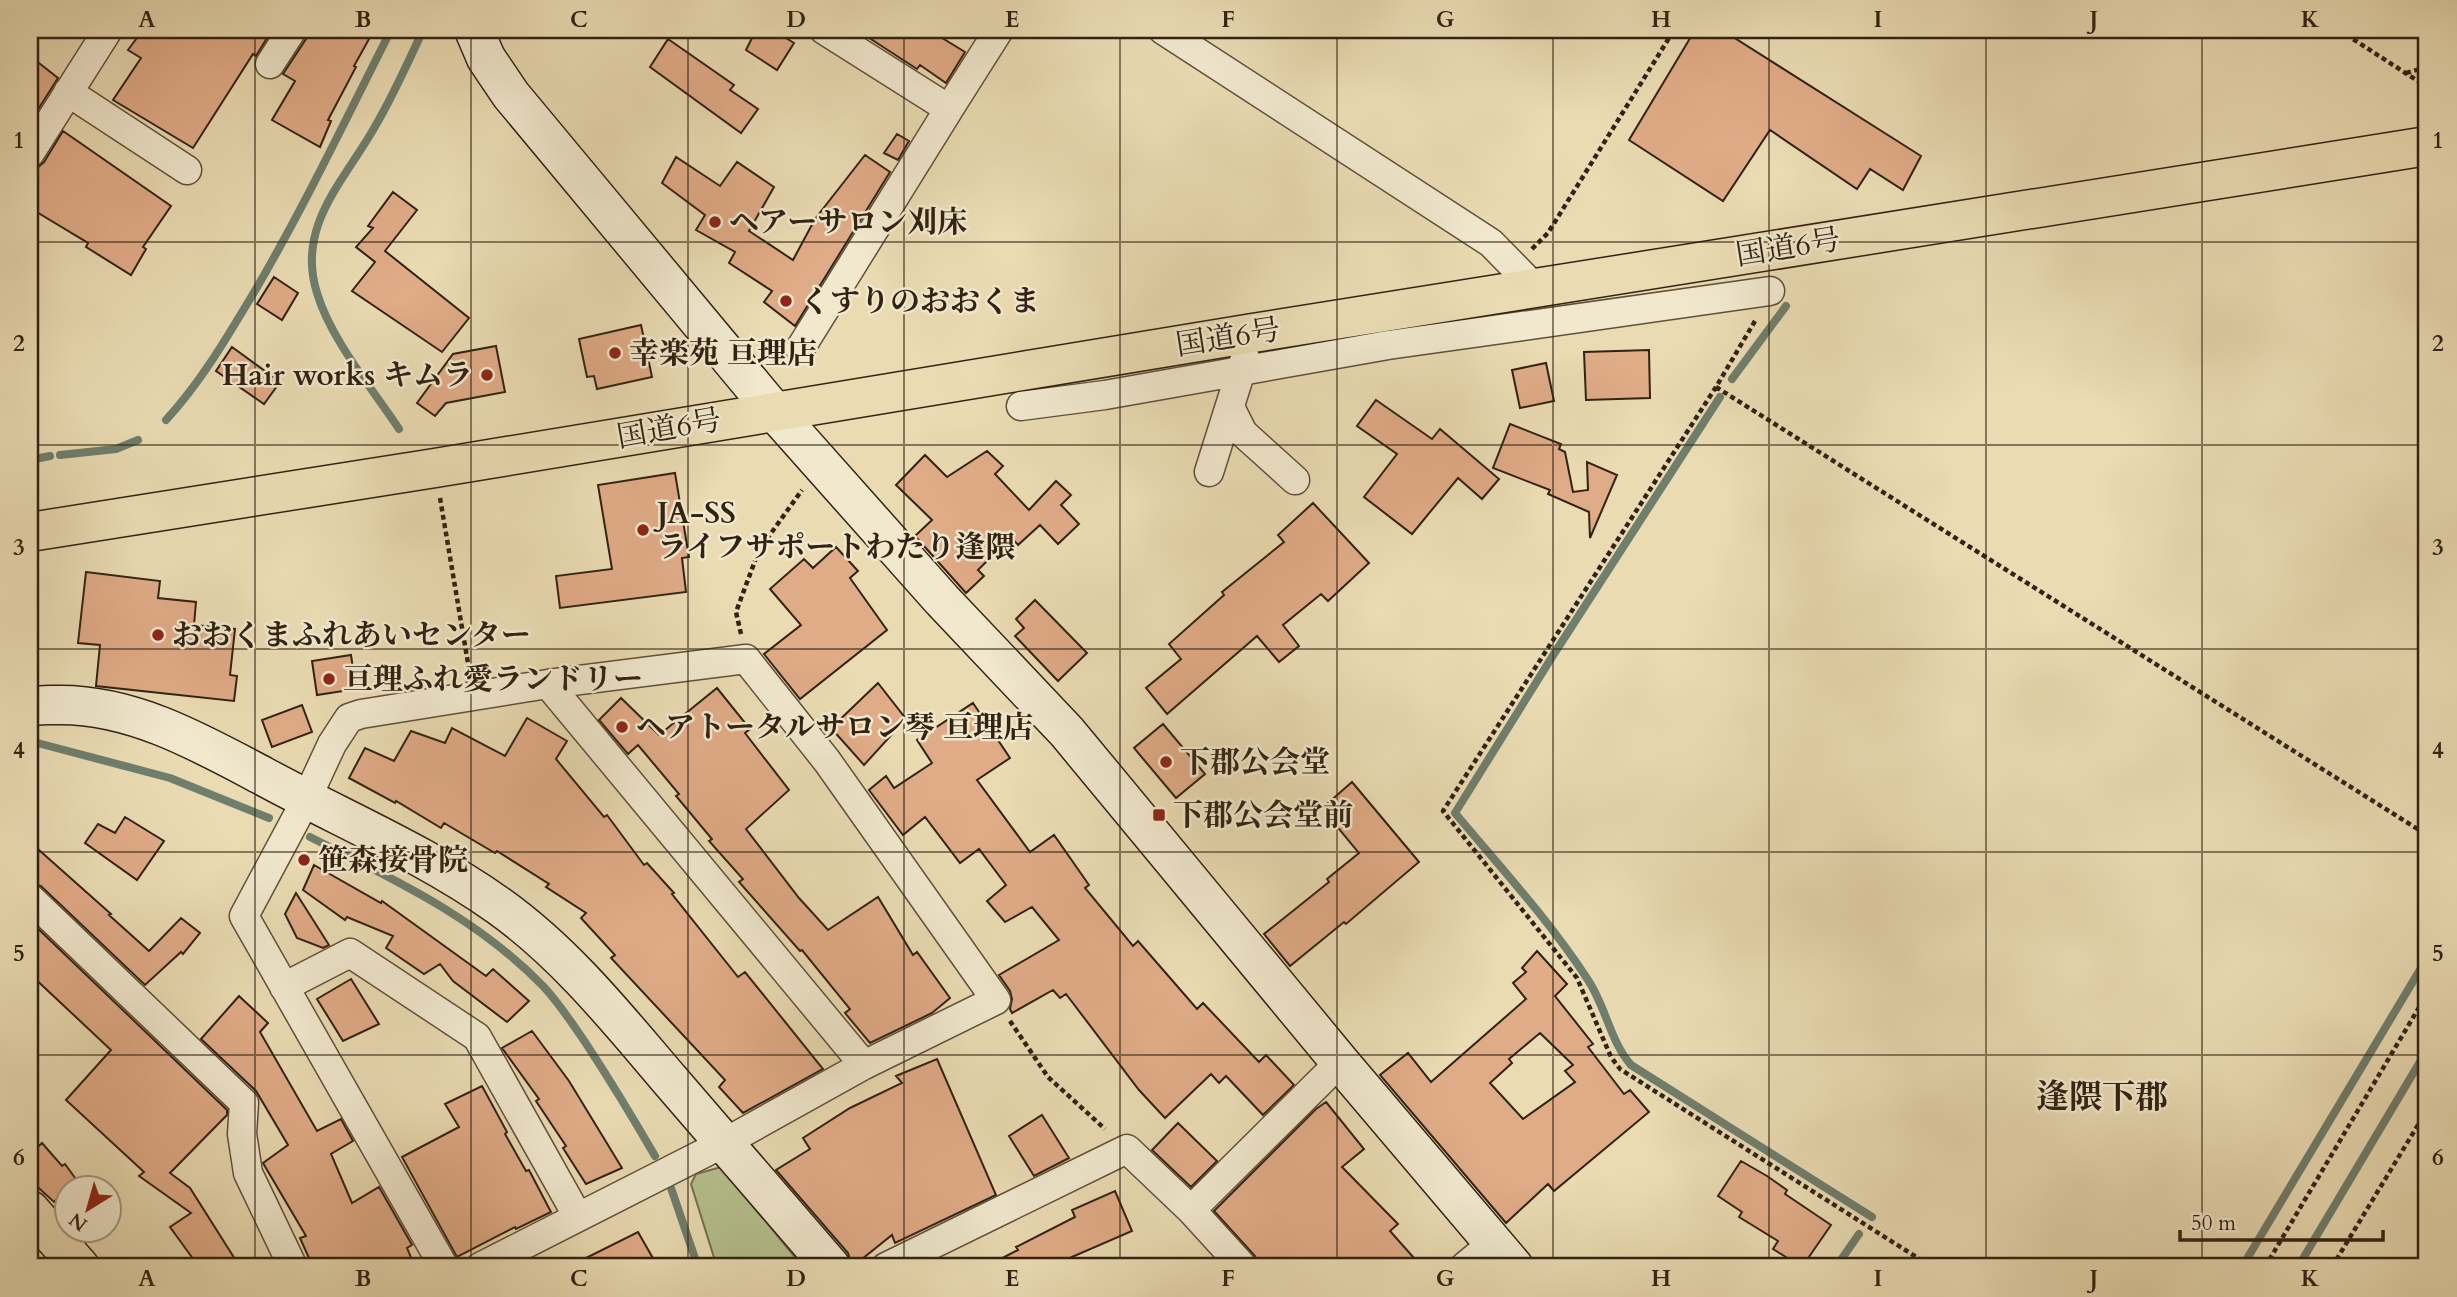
<svg xmlns="http://www.w3.org/2000/svg" width="2457" height="1297" viewBox="0 0 2457 1297" font-family="Cardo,'Noto Serif JP',serif">
<rect width="100%" height="100%" fill="#eadbb3"/>
<filter id="stains"><feTurbulence type="fractalNoise" baseFrequency=".00286" numOctaves="4"/><feColorMatrix values="0 0 0 0 .2 0 0 0 0 .09 0 0 0 0 .02 0 0 0 .5 -.17"/></filter>
<radialGradient id="worn" r=".72"><stop offset=".6" stop-color="#630" stop-opacity="0"/><stop offset="1" stop-color="#630" stop-opacity=".3"/></radialGradient>
<path fill="#b5c08e" stroke="#747150" stroke-width="2" d="M721,1167L803,1267H717L691,1184L696,1174Z"/>
<g fill="none" stroke-linecap="round" stroke-linejoin="round">
<path stroke="#6f7e6d" stroke-width="8" d="M1732,379L1786,306
M1720,397L1552,657L1455,813C1501,868 1549,920 1588,980C1606,1007 1610,1041 1631,1065L1872,1217
M166,420C202,381 229,334 256,289C305,205 347,117 391,30
M399,429C372,388 331,340 317,293C296,227 343,182 373,130C392,98 408,63 423,30
M60,455L116,449L138,440
M30,460L50,456
M30,741L170,778L269,818
M310,837C395,880 476,917 543,986C559,1003 572,1023 585,1042C610,1080 633,1118 655,1156
M671,1188L698,1267
M1836,1267L1859,1234
M2242,1267L2427,958
M2298,1267L2427,1050"/>
</g>
<path fill="#e0ab87" stroke="#322211" stroke-width="2" fill-rule="evenodd" d="M143,30H272L256,56L253,54L193,148L113,100L141,58L128,50Z
M308,30H374L354,66L356,67L328,120L331,121L320,147L272,120L295,81L283,74L306,39Z
M756,30H773L794,43L777,70L746,50Z
M857,30H929L965,52L946,83L920,65L917,69Z
M1695,30H1722L1921,156L1903,190L1870,169L1857,189L1770,130L1723,201L1629,140Z
M668,39L734,85L730,90L758,109L741,133L650,67Z
M30,56L58,78L30,122Z
M63,131L171,206L143,247L146,249L131,275L86,247L88,243L30,208V170L37,168L44,162Z
M897,134L909,141L898,160L884,153Z
M865,155L890,172L795,326L764,302L772,291L729,263L735,252L696,230L705,215L662,183L676,157L720,186L737,162L774,187L749,231L793,260L815,219Z
M393,192L417,210L385,251L469,318L442,352L352,291L375,262L356,247L373,228L368,226Z
M274,277L298,293L282,320L257,304Z
M641,325L652,377L597,389L594,376L587,377L579,339Z
M496,346L505,392L446,403L435,416L417,403L453,354Z
M232,347L280,382L264,404L216,371Z
M1649,350L1650,398L1586,400L1584,352Z
M1546,363L1554,401L1520,408L1512,370Z
M1376,400L1432,439L1440,429L1499,479L1482,499L1458,478L1412,534L1364,497L1397,454L1357,426Z
M1510,424L1561,444L1559,449L1565,452L1573,492L1588,490L1587,462L1617,475L1590,538L1589,512L1548,494L1550,490L1493,468Z
M987,451L1003,466L995,474L1029,510L1056,481L1071,495L1061,505L1079,524L1058,544L1040,525L1018,545L1011,537L978,570L984,576L966,593L915,536L932,520L896,485L925,455L947,477Z
M675,473L689,557L682,558L686,592L560,608L556,576L612,569L598,485Z
M1313,503L1369,563L1328,601L1321,594L1283,625L1299,646L1279,662L1257,636L1167,714L1146,688L1181,659L1169,644L1224,595L1222,592L1284,542L1278,535Z
M836,547L858,571L850,578L887,630L800,699L764,654L801,625L770,589L804,559L813,568Z
M86,572L160,581L158,598L196,602L194,625L235,629L230,675L237,676L234,701L96,686L100,645L78,643Z
M1035,600L1087,653L1058,681L1015,636L1024,628L1016,619Z
M351,655L356,689L317,695L312,661Z
M878,683L906,719L864,765L831,728Z
M717,688L750,729L745,733L789,790L746,829L799,898L828,930L878,897L913,955L917,952L950,998L932,1013L870,1043L845,1013L850,1009L802,950L800,951L739,882L743,879L709,841L712,839L676,796L679,794L638,745L628,754L599,720L621,698L659,735Z
M973,703L1010,758L977,780L1030,852L1054,835L1089,885L1085,888L1133,946L1138,941L1197,1009L1203,1003L1259,1062L1266,1055L1294,1085L1263,1115L1226,1076L1219,1083L1211,1074L1165,1118L1139,1090L1066,994L1060,998L1053,990L1012,1013L1010,1009L1012,999L1010,991L999,975L1059,940L1032,907L1005,922L987,901L1006,885L979,849L960,863L925,817L903,835L869,790L886,776L894,788L932,763L917,740Z
M302,705L312,732L272,747L262,720Z
M527,718L567,741L556,759L604,817L607,815L644,865L647,863L674,893L672,894L738,977L745,972L823,1069L743,1113L719,1087L725,1080L611,958L615,955L581,918L586,913L546,887L549,884L497,851L495,853L444,823L441,828L396,801L395,803L349,778L365,748L394,761L411,731L445,743L452,728L505,756Z
M1163,724L1205,774L1176,798L1134,748Z
M1352,782L1419,862L1346,924L1344,922L1290,966L1264,934L1329,882L1327,879L1359,853L1334,823L1340,818L1328,803Z
M125,817L164,841L137,880L85,843L98,824L115,833Z
M30,842L111,914L109,915L149,951L181,918L200,933L183,954L181,952L145,985L41,886L30,882Z
M314,865L381,903L382,901L486,976L493,969L529,1001L507,1022L453,981L440,964L424,974L386,948L393,936L347,917L345,920L303,890Z
M296,893L329,945L323,948L297,938L285,914Z
M30,921L227,1110V1115L170,1173L190,1188L240,1267H199L170,1227L191,1213L139,1176L144,1172L66,1100L111,1050L30,974Z
M1537,951L1567,984L1555,996L1593,1044L1588,1047L1624,1094L1630,1090L1649,1112L1554,1191L1548,1184L1506,1223L1380,1075L1408,1053L1431,1082L1526,999L1513,983L1526,972L1522,968ZM1540,1033L1573,1065L1565,1071L1575,1082L1523,1119L1490,1083L1512,1063L1509,1059Z
M351,979L379,1024L343,1041L317,999Z
M239,996L268,1023L260,1032L317,1131L341,1119L353,1141L331,1154L352,1203L379,1187L412,1245L407,1248L415,1267H313L300,1238L306,1236L263,1163L288,1145L256,1091L201,1039Z
M532,1031L569,1081L622,1168L586,1184L563,1148L566,1146L536,1101L539,1099L502,1048Z
M937,1059L996,1195L895,1243L892,1235L852,1267L848,1253L776,1170L810,1149L803,1138L850,1108L902,1083L896,1076Z
M482,1086L507,1132L505,1134L526,1171L529,1170L551,1212L516,1229L515,1227L457,1257L402,1157L459,1127L445,1104Z
M1326,1102L1364,1149L1342,1167L1398,1224L1390,1231L1422,1267H1259L1255,1256L1214,1211L1316,1109Z
M1042,1115L1069,1158L1034,1176L1009,1136Z
M1178,1123L1217,1161L1191,1187L1152,1150Z
M42,1143L62,1166L65,1164L78,1182L70,1188H66V1191L54,1202L30,1180V1154Z
M1741,1161L1767,1176L1787,1190L1785,1194L1831,1225L1802,1267L1773,1249L1778,1241L1739,1217L1742,1212L1718,1196Z
M1115,1191L1132,1231L1049,1267H985L1018,1250L1016,1247L1075,1217L1072,1210Z
M638,1232L658,1267H568Z"/>
<g fill="none" stroke-linecap="round" stroke-linejoin="round">
<g stroke="#60503a" stroke-width="31">
<path id="street" d="M1163,30L1491,243L1535,288
M270,64L292,30
M68,92L187,170
M949,109L999,30
M30,153L108,30
M800,349L949,109L824,30
M1021,406L1105,395L1388,345L1770,291
M1230,407L1243,433L1295,480
M1209,472L1245,358
M548,684L864,1065
M30,898L244,1103L242,1134L248,1173L293,1267
M284,987L350,953L477,1037L578,1217
M1191,1210L1340,1062
M444,1267L244,916L306,800L332,744L349,718L361,714L548,684L746,659L827,761L996,1000L864,1065L724,1143L480,1267
M886,1267L1127,1149L1191,1210L1243,1267
M1464,1267L1493,1243"/>
</g>
<g stroke="#322211" stroke-width="41">
<path id="secondary" d="M474,30L486,58L511,95L773,410L942,600L1067,732L1340,1062L1514,1267
M30,707C40,704 51,705 61,705C134,705 201,743 263,776C342,819 426,854 499,906C565,953 617,1018 669,1079C723,1142 777,1205 831,1267"/>
</g>
<g stroke="#322211" stroke-width="41">
<path id="primary" d="M30,1210L80,1267"/>
</g>
<g stroke="#322211" stroke-width="41">
<path id="highway" d="M30,532L435,468L1253,333L2427,146"/>
</g>
<path stroke="#322211" stroke-width="4.5" stroke-dasharray="5 3.5" stroke-linecap="butt" d="M2339,30L2427,87
M2406,73L2427,67
M1532,249L1548,233L1674,30
M1755,321L1716,387L1443,811L1577,978L1611,1057L1620,1069L1932,1267
M1716,387L2427,835
M440,498L469,669
M741,634L736,612L759,550L802,490
M1010,1021L1048,1077L1105,1129
M2265,1267L2427,994
M2332,1267L2427,1110"/>
<use href="#street" stroke="#f1e8ce" stroke-width="28"/>
<use href="#secondary" stroke="#f1e8ce" stroke-width="38"/>
<use href="#primary" stroke="#eadbb3" stroke-width="38"/>
<use href="#highway" stroke="#eadbb3" stroke-width="38"/>
</g>
<path fill="none" stroke="#322211" stroke-width="2" stroke-opacity="0.55" d="M255,30V1267M471,30V1267M688,30V1267M904,30V1267M1120,30V1267M1337,30V1267M1553,30V1267M1769,30V1267M1986,30V1267M2202,30V1267M30,242H2427M30,445H2427M30,649H2427M30,852H2427M30,1055H2427"/>
<g fill="#8f2418" stroke="#f1e8ce" stroke-width="2.5">
<circle cx="715" cy="222" r="7"/>
<circle cx="786" cy="301" r="7"/>
<circle cx="615" cy="353" r="7"/>
<circle cx="487" cy="375" r="7"/>
<circle cx="643" cy="530" r="7"/>
<circle cx="158" cy="635" r="7"/>
<circle cx="329" cy="679" r="7"/>
<circle cx="622" cy="727" r="7"/>
<circle cx="1166" cy="762" r="7"/>
<rect x="1152" y="808" width="14" height="14" rx="3.5"/>
<circle cx="304" cy="860" r="7"/>
</g>
<g text-anchor="middle" stroke-width="5" stroke-linejoin="round" paint-order="stroke">
<g font-size="30" font-weight="bold" fill="#322211" stroke="#f1e8ce" text-anchor="start">
<text x="729" y="232">ヘアーサロン刈床</text>
<text x="800" y="311">くすりのおおくま</text>
<text x="629" y="363">幸楽苑 亘理店</text>
<text x="473" y="385" text-anchor="end">Hair works キムラ</text>
<text x="657" y="523">JA-SS<tspan x="657" dy="34">ライフサポートわたり逢隈</tspan></text>
<text x="172" y="645">おおくまふれあいセンター</text>
<text x="343" y="689">亘理ふれ愛ランドリー</text>
<text x="636" y="737">ヘアトータルサロン琴 亘理店</text>
<text x="1180" y="772">下郡公会堂</text>
<text x="1173" y="825">下郡公会堂前</text>
<text x="318" y="870">笹森接骨院</text>
</g>
<g font-size="30" fill="#322211" stroke="#f1e8ce">
<text transform="translate(1788 247) rotate(-9)" y="10">国道6号</text>
<text transform="translate(1228 337) rotate(-9)" y="10">国道6号</text>
<text transform="translate(669 428) rotate(-10)" y="10">国道6号</text>
</g>
<g font-size="33" font-weight="bold" fill="#322211" stroke="#f1e8ce">
<text x="2102" y="1108">逢隈下郡</text>
</g>
</g>
<rect width="2457" height="1297" fill="none" stroke="#eadbb3" stroke-width="77"/>
<g transform="translate(88 1209) rotate(217)"><circle r="33" fill="#f1e8ce" stroke="#a59982" stroke-width="2"/>
<path d="M0-5L12 26L0 18L-12 26Z" fill="#8f2418"/>
<text y="-10" font-size="19" font-weight="bold" text-anchor="middle" fill="#322211">N</text>
</g>
<path d="M2180 1230v10h203v-10" fill="none" stroke="#322211" stroke-width="3.5"/>
<text x="2191" y="1230" font-size="21" fill="#322211" stroke="#f1e8ce" stroke-width="5" paint-order="stroke">50 m</text>
<rect x="38" y="38" width="2380" height="1220" fill="none" stroke="#322211" stroke-width="2.5"/>
<g font-size="23" text-anchor="middle" font-weight="bold" fill="#322211">
<text x="147" y="27">A</text>
<text x="363" y="27">B</text>
<text x="579" y="27">C</text>
<text x="796" y="27">D</text>
<text x="1012" y="27">E</text>
<text x="1228" y="27">F</text>
<text x="1445" y="27">G</text>
<text x="1661" y="27">H</text>
<text x="1878" y="27">I</text>
<text x="2094" y="27">J</text>
<text x="2310" y="27">K</text>
<text x="19" y="148">1</text>
<text x="2438" y="148">1</text>
<text x="19" y="351">2</text>
<text x="2438" y="351">2</text>
<text x="19" y="555">3</text>
<text x="2438" y="555">3</text>
<text x="19" y="758">4</text>
<text x="2438" y="758">4</text>
<text x="19" y="961">5</text>
<text x="2438" y="961">5</text>
<text x="19" y="1165">6</text>
<text x="2438" y="1165">6</text>
<text x="147" y="1286">A</text>
<text x="363" y="1286">B</text>
<text x="579" y="1286">C</text>
<text x="796" y="1286">D</text>
<text x="1012" y="1286">E</text>
<text x="1228" y="1286">F</text>
<text x="1445" y="1286">G</text>
<text x="1661" y="1286">H</text>
<text x="1878" y="1286">I</text>
<text x="2094" y="1286">J</text>
<text x="2310" y="1286">K</text>
</g>
<rect width="100%" height="100%" filter="url(#stains)"/>
<rect width="100%" height="100%" fill="url(#worn)"/>
</svg>
